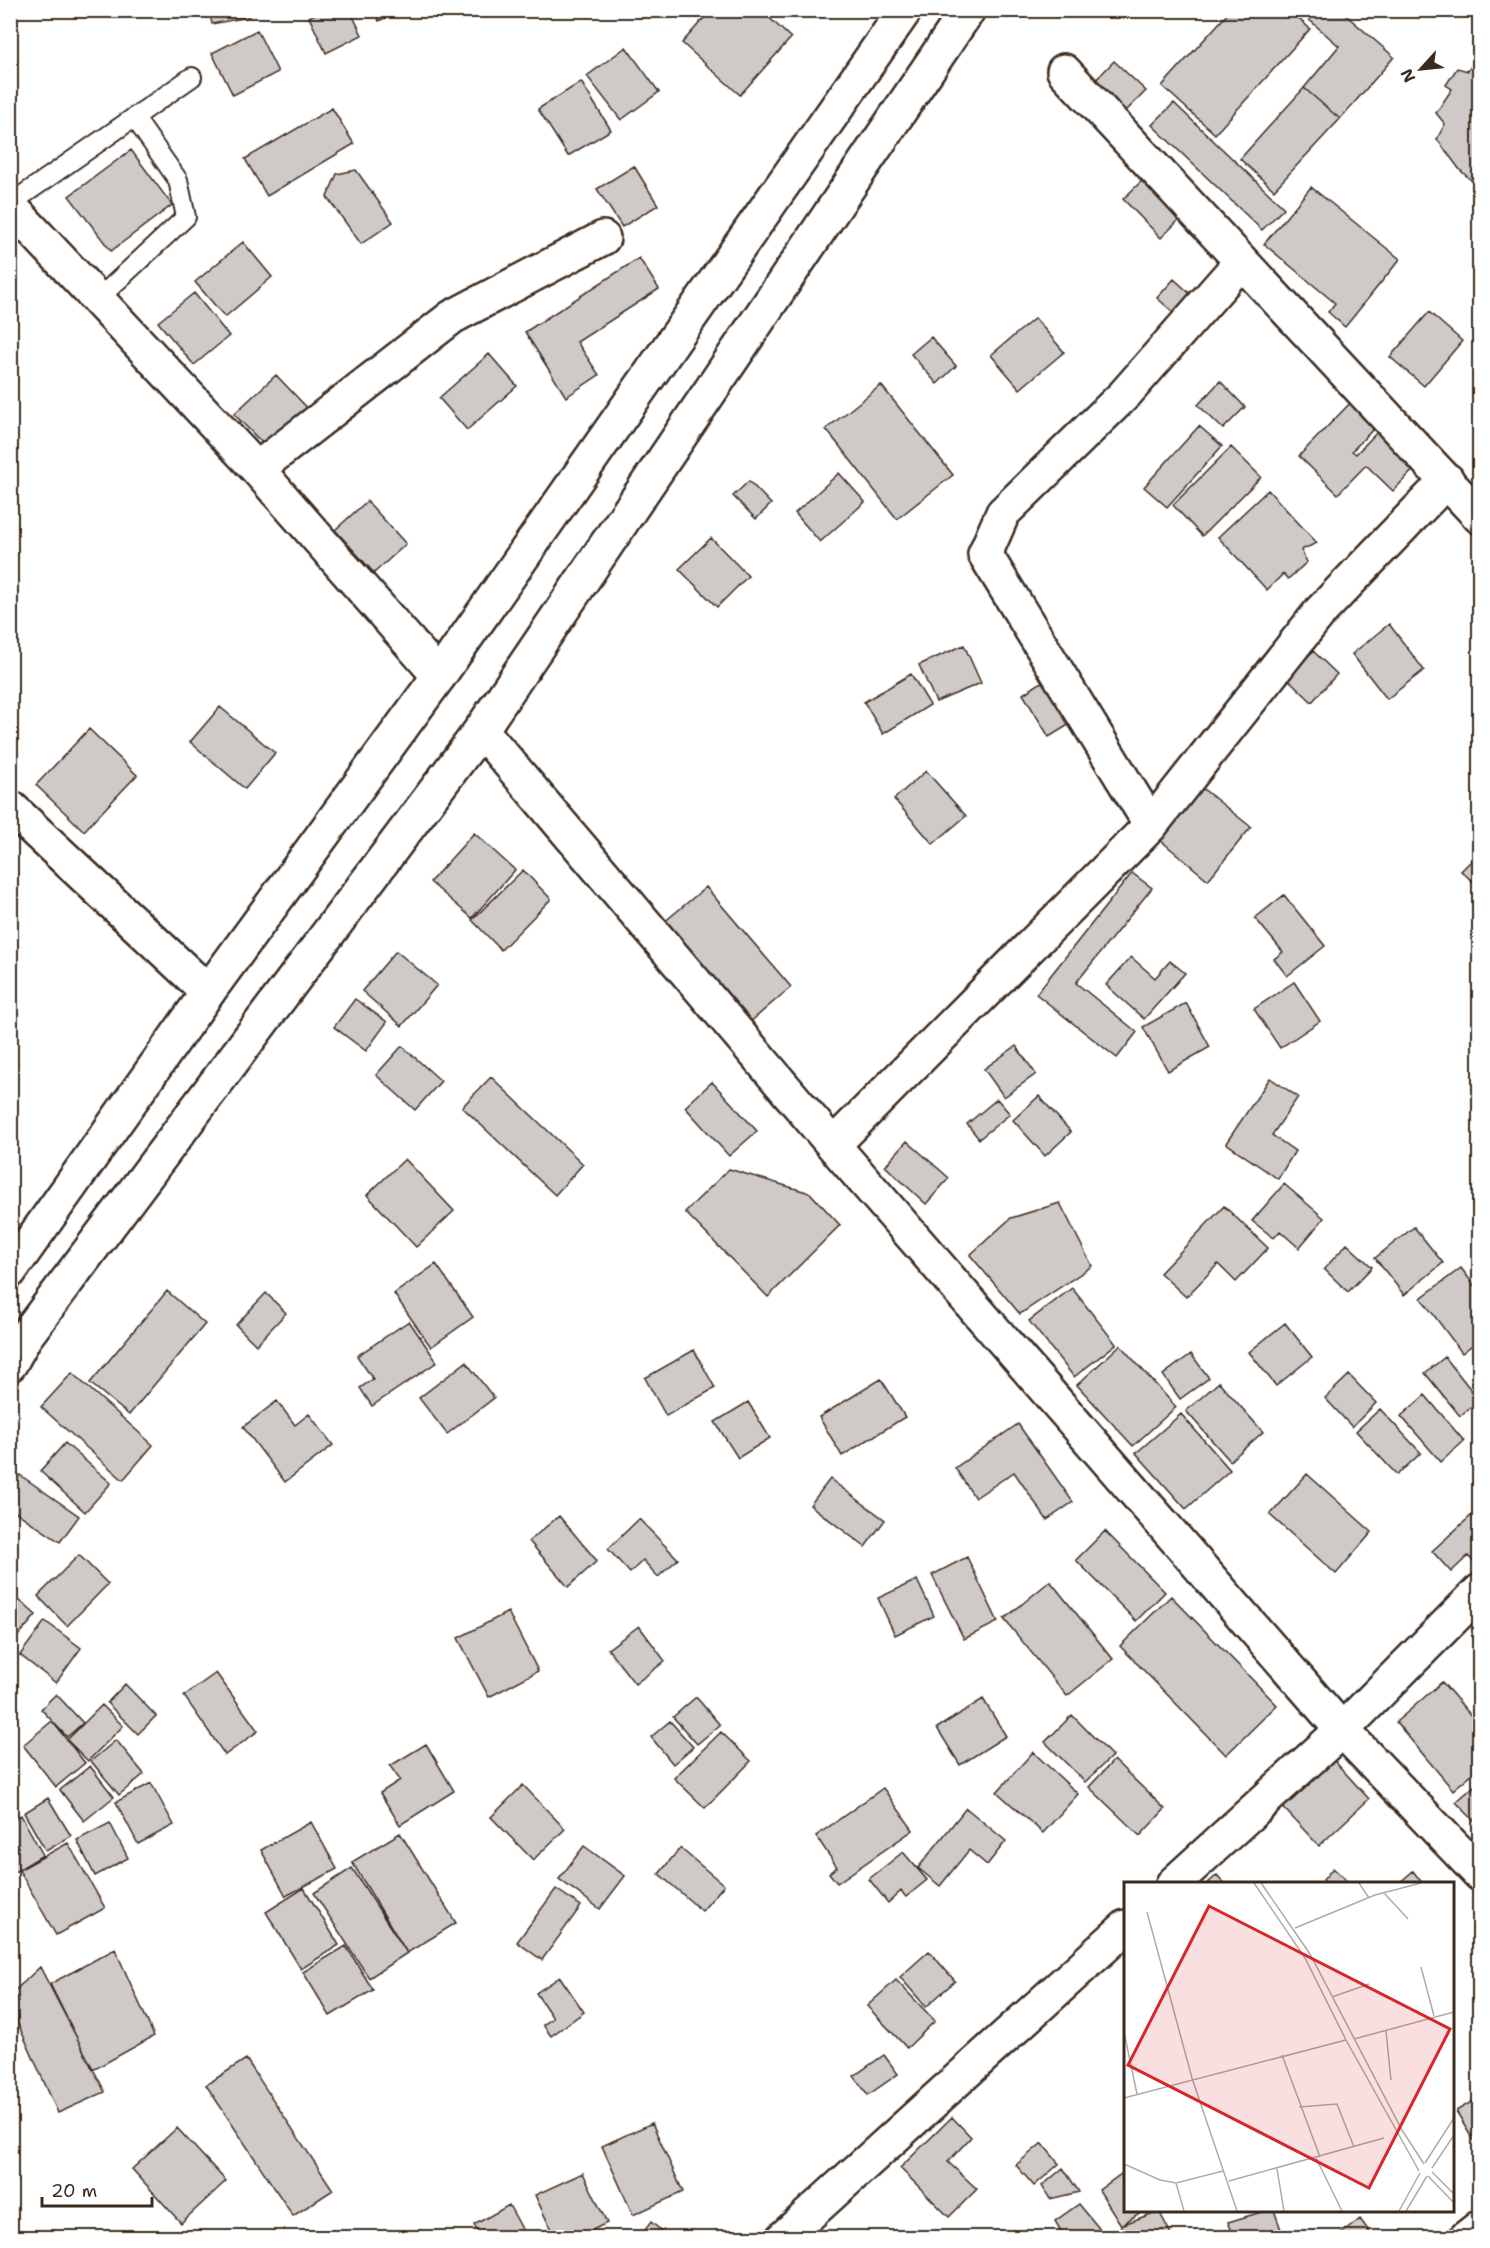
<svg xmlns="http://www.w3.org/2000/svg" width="1490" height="2248" viewBox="0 0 1490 2248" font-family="'Shantell Sans',sans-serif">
<rect width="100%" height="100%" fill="#fff"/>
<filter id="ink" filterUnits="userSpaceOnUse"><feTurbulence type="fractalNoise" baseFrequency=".0167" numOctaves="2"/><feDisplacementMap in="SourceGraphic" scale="12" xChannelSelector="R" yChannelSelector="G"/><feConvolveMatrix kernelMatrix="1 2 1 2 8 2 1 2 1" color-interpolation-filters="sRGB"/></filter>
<g filter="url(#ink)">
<path fill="#cfcac7" stroke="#3b2a1e" stroke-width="1.5" d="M209,10H248L249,17L212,24Z
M322,10H350L362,35L326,53L309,17Z
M374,10H401L379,21Z
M711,10H761L791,38L740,95L682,43Z
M1231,10H1290L1310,29L1215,134L1162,86Z
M1298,10H1340L1394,57L1340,119L1304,88L1339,46Z
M257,30L278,72L233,95L212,53Z
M626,47L659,92L621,120L587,76Z
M1480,52V188L1460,170L1437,139L1445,124L1436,113L1452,89L1446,85L1457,68L1468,71Z
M1114,61L1146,91L1121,116L1090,86Z
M581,82L611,130L568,156L538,109Z
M1304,88L1340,119L1274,190L1240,159Z
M1174,103L1284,208L1262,230L1152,125Z
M332,108L354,144L267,196L245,159Z
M131,150L172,205L111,251L69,196Z
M634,166L658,205L622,227L597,189Z
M356,170L393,222L361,244L327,197L337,174Z
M1148,175L1186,213L1161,238L1123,199Z
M1311,187L1400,259L1345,327L1328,312L1335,303L1264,244Z
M243,242L272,277L225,317L195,282Z
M639,258L659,289L577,342L599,375L566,397L525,332Z
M1174,279L1196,299L1180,318L1157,298Z
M194,293L229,336L194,365L158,322Z
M1429,312L1462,341L1424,386L1390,357Z
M1035,318L1064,352L1020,389L991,355Z
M931,337L956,366L937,384L911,354Z
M489,354L517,386L467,430L439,398Z
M276,375L314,415L273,454L234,414Z
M1220,381L1245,407L1223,429L1198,405Z
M881,385L953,475L897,519L826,429Z
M1356,397L1381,421L1352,451L1356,454L1382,427L1420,463L1393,491L1366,465L1338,494L1299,456Z
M1199,426L1222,446L1167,507L1144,487Z
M1231,447L1261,477L1202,536L1173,505Z
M839,473L865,502L820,542L795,513Z
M749,481L771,504L756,519L733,496Z
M1268,490L1317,543L1301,550L1307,562L1288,579L1283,574L1267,590L1218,537Z
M367,501L406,544L374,573L335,530Z
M711,538L748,576L717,607L679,569Z
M1389,624L1424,670L1387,699L1352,654Z
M964,645L981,683L936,702L919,665Z
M1313,651L1337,674L1312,702L1287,678Z
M911,674L930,705L883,734L864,702Z
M1048,678L1075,721L1049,737L1023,694Z
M220,707L275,753L245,789L190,742Z
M89,729L137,775L84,831L36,785Z
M926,771L966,816L933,844L894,799Z
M1202,788L1251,827L1208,880L1160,840Z
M474,833L515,870L472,918L430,882Z
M1480,852V888L1461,871Z
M523,870L551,899L501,950L472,920Z
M1132,873L1152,888L1076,983L1137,1032L1117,1058L1036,994Z
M706,887L791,987L749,1023L663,923Z
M1284,895L1325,946L1287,976L1274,959L1283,952L1255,918Z
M396,951L437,985L402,1026L362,991Z
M1131,957L1155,978L1170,961L1185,973L1144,1019L1106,985Z
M1294,982L1320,1021L1280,1048L1254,1009Z
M355,999L387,1022L366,1051L334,1027Z
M1186,1003L1210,1047L1168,1071L1143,1027Z
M402,1046L441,1081L415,1110L376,1075Z
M1016,1046L1036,1074L1004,1097L984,1069Z
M491,1077L583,1164L555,1195L462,1107Z
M1270,1078L1298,1097L1272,1135L1295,1151L1278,1179L1226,1143Z
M712,1082L757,1131L729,1156L685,1107Z
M1039,1096L1071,1132L1045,1156L1013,1120Z
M997,1099L1010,1114L979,1139L967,1124Z
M907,1141L949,1178L926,1204L885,1166Z
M405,1159L454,1211L416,1247L367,1195Z
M729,1169L810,1193L840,1225L768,1297L685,1212Z
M1284,1184L1324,1218L1299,1248L1280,1231L1274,1238L1252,1221Z
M1060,1203L1092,1266L1020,1314L970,1255L1011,1218Z
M1224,1206L1268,1248L1236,1282L1218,1264L1186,1297L1160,1273Z
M1414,1227L1443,1263L1404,1295L1375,1258Z
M1347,1244L1372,1267L1348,1292L1324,1269Z
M436,1264L473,1317L431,1347L394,1294Z
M1461,1268L1480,1293V1339L1462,1353L1421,1298Z
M1072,1288L1116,1344L1074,1377L1029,1321Z
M167,1291L205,1324L129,1415L90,1383Z
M266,1293L286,1313L256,1345L236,1325Z
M409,1321L437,1362L372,1406L360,1388L373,1379L357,1356Z
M1285,1323L1312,1357L1276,1386L1249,1352Z
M1120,1345L1176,1407L1133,1446L1077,1385Z
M694,1350L715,1388L666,1416L645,1378Z
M1191,1354L1209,1378L1180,1399L1163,1375Z
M1445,1357L1479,1400L1460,1416L1425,1373Z
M466,1362L494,1398L447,1434L419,1398Z
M72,1373L153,1445L123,1480L41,1407Z
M1349,1375L1376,1403L1352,1427L1325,1398Z
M881,1379L905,1417L842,1456L819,1417Z
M1219,1382L1263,1432L1230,1461L1186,1411Z
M1425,1395L1464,1441L1441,1462L1401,1416Z
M277,1401L295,1425L309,1414L333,1445L285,1482L243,1427Z
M748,1402L770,1438L738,1458L715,1422Z
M1380,1409L1421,1453L1397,1475L1356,1431Z
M1181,1414L1230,1470L1186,1509L1136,1453Z
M1018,1424L1073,1502L1047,1520L1014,1472L975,1498L955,1468Z
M65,1443L111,1483L85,1512L40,1471Z
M1307,1474L1372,1532L1336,1574L1270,1515Z
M20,1475L79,1516L60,1542L10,1508V1489Z
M830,1479L885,1520L865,1547L810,1505Z
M1473,1514L1480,1521V1565L1478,1566L1468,1556L1451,1572L1432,1551Z
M559,1516L597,1561L568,1587L529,1541Z
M639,1519L678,1559L658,1577L643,1560L630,1573L608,1549Z
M1105,1531L1165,1592L1136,1621L1076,1560Z
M79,1555L108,1584L67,1626L38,1596Z
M967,1557L998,1622L964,1639L932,1575Z
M917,1580L934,1616L895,1635L878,1598Z
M1050,1581L1113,1659L1067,1696L1004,1619Z
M10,1592L36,1615L12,1643L10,1642Z
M1171,1596L1277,1705L1226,1755L1120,1646Z
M508,1612L538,1671L489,1697L458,1638Z
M45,1621L81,1648L56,1683L20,1655Z
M639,1626L665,1661L635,1684L608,1649Z
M216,1673L258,1731L225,1755L184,1696Z
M1442,1682L1480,1726V1767L1453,1790L1396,1722Z
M125,1684L156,1716L138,1734L107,1703Z
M56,1694L83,1723L67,1737L41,1709Z
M696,1697L720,1725L697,1744L673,1717Z
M983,1699L1006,1736L960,1765L937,1728Z
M102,1705L123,1726L88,1761L67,1740Z
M1072,1715L1112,1756L1085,1782L1045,1742Z
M52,1721L85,1763L56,1787L23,1745Z
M670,1721L693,1747L673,1764L651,1737Z
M721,1732L751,1761L705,1808L674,1778Z
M116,1740L144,1774L119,1795L91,1761Z
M426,1744L454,1791L400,1825L380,1793L400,1780L390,1766Z
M1033,1752L1078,1794L1043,1833L997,1792Z
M1328,1754L1369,1799L1319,1846L1277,1801Z
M1114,1760L1165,1809L1140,1836L1089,1787Z
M90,1766L114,1797L84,1821L60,1790Z
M1480,1781V1827L1456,1802Z
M151,1783L174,1825L138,1844L116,1802Z
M523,1785L565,1829L533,1860L491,1817Z
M883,1788L913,1830L837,1883L829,1873L837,1867L816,1836Z
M48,1798L71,1836L46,1851L24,1813Z
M966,1808L1006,1841L987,1865L969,1850L940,1886L918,1868Z
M21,1815L43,1855L13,1873L10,1868V1821Z
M311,1822L337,1869L286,1896L261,1850Z
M110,1823L128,1858L95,1876L77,1840Z
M400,1833L456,1923L407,1953L352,1862Z
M68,1843L105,1908L56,1935L19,1870Z
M584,1846L625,1876L600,1909L559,1879Z
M680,1848L724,1885L702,1911L659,1874Z
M903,1852L927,1880L906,1897L901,1891L888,1903L869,1879Z
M352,1868L407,1953L369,1978L314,1893Z
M1333,1868L1350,1884H1326L1323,1880Z
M1413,1871L1423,1884H1398Z
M1217,1875L1225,1884H1207Z
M304,1888L339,1945L301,1969L266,1912Z
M556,1889L581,1906L542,1960L517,1942Z
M346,1946L373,1990L330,2016L303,1972Z
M115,1949L154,2036L93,2070L50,1984Z
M929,1951L955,1981L926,2007L900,1977Z
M40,1967L105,2092L58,2113L10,2006V1995Z
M560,1977L584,2012L551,2036L543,2025L553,2018L536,1993Z
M896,1980L935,2021L907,2048L867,2006Z
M884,2055L898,2074L868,2095L854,2076Z
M246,2059L333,2190L293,2216L206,2085Z
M1480,2097V2150L1456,2111Z
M952,2117L971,2137L948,2162L977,2189L949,2217L900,2168Z
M652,2123L683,2192L633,2215L602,2146Z
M177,2128L226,2181L181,2223L132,2169Z
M1042,2143L1059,2164L1034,2186L1016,2165Z
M1063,2168L1079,2192L1050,2199L1042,2186Z
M1124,2172L1126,2210H1144L1121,2225L1099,2190Z
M583,2173L607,2223L576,2238H555L535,2195Z
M1079,2204L1107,2238H1065L1055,2221Z
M509,2205L527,2238H481L474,2225Z
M1268,2210H1274L1284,2238H1235L1228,2222Z
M1159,2211L1173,2238H1127L1121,2225Z
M1360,2219L1374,2238H1336Z
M651,2222L670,2238H639Z"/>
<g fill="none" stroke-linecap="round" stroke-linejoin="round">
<g stroke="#3b2a1e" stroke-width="22">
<path id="service" d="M10,204L192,77
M98,299L186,217L178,180L134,117"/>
</g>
<g stroke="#3b2a1e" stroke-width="38">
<path id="minor" d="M1064,71L1480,517
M10,206L257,469L439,676
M257,469L452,317L603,238
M481,730L833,1145L1342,1730L1480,1874
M10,807L208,992
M1151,825L985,554L1003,513L1125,394L1241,262
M833,1145L1151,825L1320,612L1447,480
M1173,1884L1342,1730L1480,1591
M783,2238L1126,1927
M1466,2238L1480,2227"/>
</g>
<g stroke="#3b2a1e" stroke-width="38">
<path id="tertiary" d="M10,1271L208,992L439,676L905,10
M10,1364L25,1337L481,730L968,10"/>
</g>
<use href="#service" stroke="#fff" stroke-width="18"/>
<use href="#minor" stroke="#fff" stroke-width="33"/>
<use href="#tertiary" stroke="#fff" stroke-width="33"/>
</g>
</g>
<g transform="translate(1124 1882)">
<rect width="330" height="330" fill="#fff"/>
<path fill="none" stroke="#b1aaa5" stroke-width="1.5" d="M130,1L181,76L222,158L295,289M137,1L186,72L278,248L300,282M235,1L245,16M260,11L284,37M23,30L68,196L113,329M171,46L251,13L297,1M297,85L310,134M208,115L245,102M262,149L267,198M0,150L13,212M230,157L330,130M158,173L196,275M0,216L222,158M175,225L213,222L230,265M192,276L218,329M301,281L330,236M0,282L36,298L52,301L99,289M308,286L330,253M153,287L160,329M308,290L330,312M304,294L330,321M105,299L260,256M52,301L60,329M275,329L296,291M282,329L303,294"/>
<path fill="#d62828" fill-opacity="0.15" stroke="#d62828" stroke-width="3" d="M85,24L326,147L245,306L4,183Z"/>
<rect width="330" height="330" fill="none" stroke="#3b2a1e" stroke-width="3"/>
</g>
<rect width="1490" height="2248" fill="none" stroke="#fff" stroke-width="36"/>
<rect x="18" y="18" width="1454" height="2212" fill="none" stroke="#3b2a1e" stroke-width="2" filter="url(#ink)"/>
<g transform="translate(1421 69) rotate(243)" stroke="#ffffff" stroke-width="4.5" paint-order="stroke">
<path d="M0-4.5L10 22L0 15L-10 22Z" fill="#3b2a1e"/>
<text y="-9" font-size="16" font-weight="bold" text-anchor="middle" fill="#3b2a1e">N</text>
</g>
<path d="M42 2197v9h110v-9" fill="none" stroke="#3b2a1e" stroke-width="3"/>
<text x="51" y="2197" font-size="18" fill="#3b2a1e" stroke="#ffffff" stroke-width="4.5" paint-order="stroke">20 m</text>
</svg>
